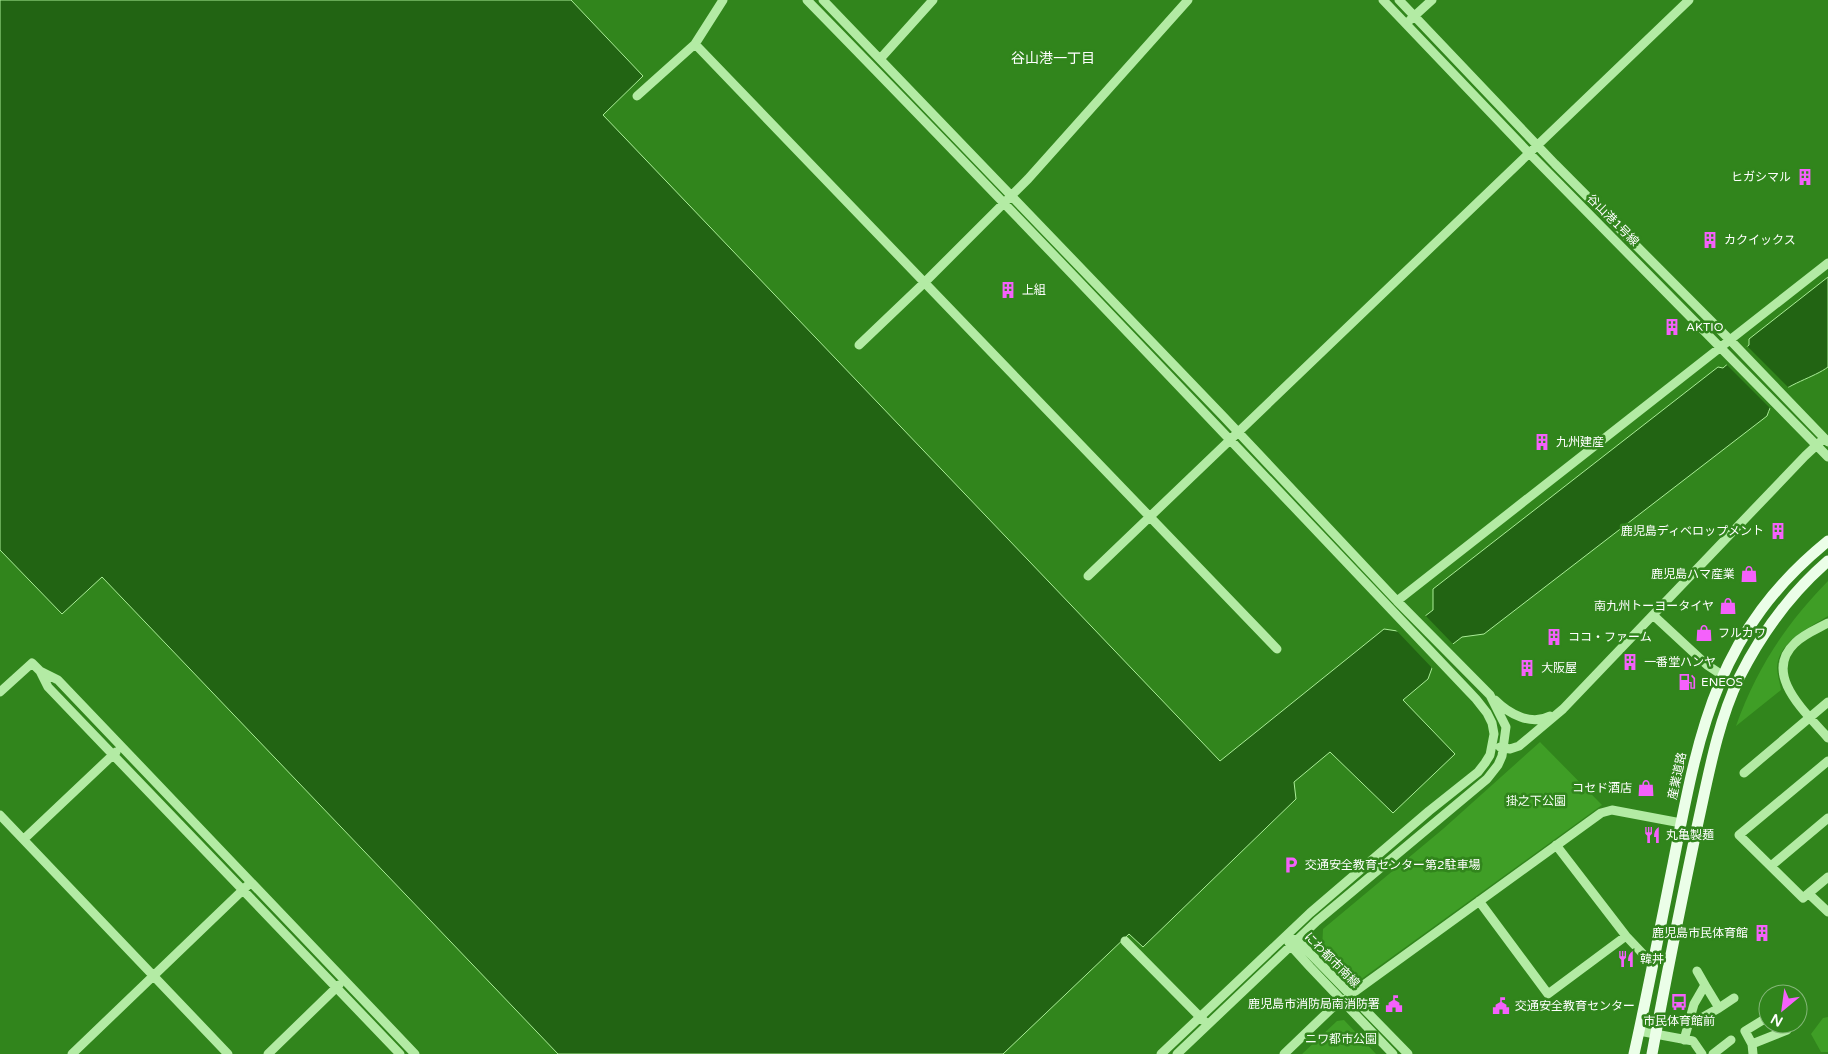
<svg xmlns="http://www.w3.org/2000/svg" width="1828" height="1054" viewBox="0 0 1828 1054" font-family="'Varela Round','Noto Sans JP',sans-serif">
<rect width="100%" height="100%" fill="#31851c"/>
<path fill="#3f9e26" d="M1828,581V616C1809,628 1779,641 1777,667C1777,674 1780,683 1781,690L1736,726C1757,668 1785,625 1828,581Z
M1540,742L1602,805L1360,980L1349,977L1322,950L1323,929L1443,829Z
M1828,1017V1052H1821L1811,1034L1823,1018Z
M1344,1020L1376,1054H1302L1337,1021Z"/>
<path fill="#226413" stroke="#aaed97" d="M0,0H571L643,76L603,115L1220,761L1384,629L1404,632L1433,610V589L1718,367L1723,368L1749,345V339L1828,277V367C1815,377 1785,385 1776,397C1772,403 1769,410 1767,416L1484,634L1462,637L1436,657L1428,679L1403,700L1455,754L1393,813L1330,752L1294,782L1296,799L1143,947L1129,934L1003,1054H558L102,577L62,614L0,550Z"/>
<path fill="#31851c" d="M1747,346L1791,390L1778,398L1771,409L1725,363Z
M1424,614L1455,646L1438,659L1434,670L1394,628L1403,630Z"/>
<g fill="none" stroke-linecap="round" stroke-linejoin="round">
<path stroke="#b3eba4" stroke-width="9" d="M807,0C1033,231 1254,465 1476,699L1487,713L1492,723L1494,734L1490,755L1485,763L1478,772L1429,811L1310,913L1161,1054
M823,0L1222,415L1397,601L1490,695L1506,727L1502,756L1498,765L1487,779L1317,921L1177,1054
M1383,0L1529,153L1828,457
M1399,0L1555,164L1730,340L1828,442
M1410,20L1432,0
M695,44L1277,649
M880,59L933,0
M637,96L695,44L723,0
M859,345L924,283L1028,179L1188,0
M1088,576L1689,0
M1397,601L1828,263
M1653,615L1707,665L1722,675
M1828,623C1817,629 1804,634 1795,643C1761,675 1808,714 1828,738
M40,671L58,680L415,1054
M0,692L32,663L40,671L48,687L400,1054
M1495,700C1509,714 1531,726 1550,716
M1500,747L1510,749L1519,746L1563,709L1805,456L1820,442
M1828,761L1739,835L1803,898L1828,877
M1744,773L1828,702
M0,815L228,1054
M24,839L116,752
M1556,845L1626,936L1644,955L1654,960
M1771,866L1828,818
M1809,894L1828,912
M1479,901L1548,994L1626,936
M1291,938L1297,940L1408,1054
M1125,941L1204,1021
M1288,941L1291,946L1310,967L1393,1054
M1705,985L1719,1008L1734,998
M1690,1018L1698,1020L1719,1008
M1639,1031L1693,1041L1702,1054
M1684,1040L1694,1004L1705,985L1697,971
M1752,1044L1787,1030
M72,1054L247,886
M268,1054L339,985
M1284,1054L1332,1008L1601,813L1612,810L1681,823
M1713,1054L1731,1040
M1753,1054L1752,1044L1745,1031L1768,1017"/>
<path stroke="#ebfee8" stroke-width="11" d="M1634,1054C1648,991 1660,928 1673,864C1699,731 1716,632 1828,541
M1652,1054C1666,978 1681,903 1697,827C1708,778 1717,724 1739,678C1761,634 1791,593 1828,561"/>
</g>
<defs>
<g id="building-bare" transform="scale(1.35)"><path d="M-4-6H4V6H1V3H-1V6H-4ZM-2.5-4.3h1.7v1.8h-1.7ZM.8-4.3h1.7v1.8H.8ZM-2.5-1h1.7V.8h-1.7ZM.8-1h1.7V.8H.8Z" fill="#f461fb" stroke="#31851c" stroke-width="2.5" paint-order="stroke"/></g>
<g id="shop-bare" transform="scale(1.35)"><path d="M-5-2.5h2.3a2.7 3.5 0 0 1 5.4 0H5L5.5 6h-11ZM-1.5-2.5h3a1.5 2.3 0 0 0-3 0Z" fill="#f461fb" stroke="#31851c" stroke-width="2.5" paint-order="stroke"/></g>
<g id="fuel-bare" transform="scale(1.35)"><path d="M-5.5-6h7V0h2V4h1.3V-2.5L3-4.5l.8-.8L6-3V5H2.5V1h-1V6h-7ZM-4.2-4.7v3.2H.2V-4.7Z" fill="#f461fb" stroke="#31851c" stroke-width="2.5" paint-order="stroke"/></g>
<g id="restaurant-bare" transform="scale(1.35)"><path d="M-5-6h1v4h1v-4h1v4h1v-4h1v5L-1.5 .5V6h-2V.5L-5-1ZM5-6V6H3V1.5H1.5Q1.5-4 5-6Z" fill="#f461fb" stroke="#31851c" stroke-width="2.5" paint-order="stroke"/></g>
<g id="parking-bare" transform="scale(1.35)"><path d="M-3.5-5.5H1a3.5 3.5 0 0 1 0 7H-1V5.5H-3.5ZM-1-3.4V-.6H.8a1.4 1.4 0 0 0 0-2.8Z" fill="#f461fb" stroke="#31851c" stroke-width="2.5" paint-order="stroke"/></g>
<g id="bus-bare" transform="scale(1.35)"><path d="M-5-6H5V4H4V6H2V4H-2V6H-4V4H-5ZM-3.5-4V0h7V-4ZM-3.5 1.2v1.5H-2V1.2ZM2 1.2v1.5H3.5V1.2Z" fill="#f461fb" stroke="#31851c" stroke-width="2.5" paint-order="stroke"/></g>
<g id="civic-bare" transform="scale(1.35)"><path d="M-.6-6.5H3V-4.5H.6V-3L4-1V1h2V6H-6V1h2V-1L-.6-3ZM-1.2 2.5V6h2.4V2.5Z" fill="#f461fb" stroke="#31851c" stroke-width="2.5" paint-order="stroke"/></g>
</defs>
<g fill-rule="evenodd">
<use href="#building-bare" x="1805" y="177"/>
<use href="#building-bare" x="1710" y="240"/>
<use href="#building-bare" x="1008" y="290"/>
<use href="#building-bare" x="1672" y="327"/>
<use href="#building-bare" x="1542" y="442"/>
<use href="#building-bare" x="1778" y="531"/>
<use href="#shop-bare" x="1749" y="574"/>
<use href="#shop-bare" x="1728" y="606"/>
<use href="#shop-bare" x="1704" y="633"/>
<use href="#building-bare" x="1554" y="637"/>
<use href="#building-bare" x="1630" y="662"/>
<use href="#building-bare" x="1527" y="668"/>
<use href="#fuel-bare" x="1687" y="682"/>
<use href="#shop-bare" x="1646" y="788"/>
<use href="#restaurant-bare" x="1652" y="835"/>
<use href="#parking-bare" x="1291" y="865"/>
<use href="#building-bare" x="1762" y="933"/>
<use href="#restaurant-bare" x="1626" y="959"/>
<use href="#bus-bare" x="1679" y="1002"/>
<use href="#civic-bare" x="1394" y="1004"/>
<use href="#civic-bare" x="1501" y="1006"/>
</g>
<g text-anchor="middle" stroke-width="5" stroke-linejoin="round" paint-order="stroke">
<g font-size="12" fill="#fff" stroke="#31851c" text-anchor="start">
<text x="1791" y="181" text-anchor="end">ヒガシマル</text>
<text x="1724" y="244">カクイックス</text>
<text x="1022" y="294">上組</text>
<text x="1686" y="331">AKTIO</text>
<text x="1556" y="446">九州建産</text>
<text x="1764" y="535" text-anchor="end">鹿児島ディベロップメント</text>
<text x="1735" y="578" text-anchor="end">鹿児島ハマ産業</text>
<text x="1714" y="610" text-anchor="end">南九州トーヨータイヤ</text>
<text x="1718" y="637">フルカワ</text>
<text x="1568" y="641">ココ・ファーム</text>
<text x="1644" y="666">一番堂ハンヤ</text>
<text x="1541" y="672">大阪屋</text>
<text x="1701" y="686">ENEOS</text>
<text x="1632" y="792" text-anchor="end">コセド酒店</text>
<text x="1666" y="839">丸亀製麺</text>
<text x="1305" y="869">交通安全教育センター第2駐車場</text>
<text x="1748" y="937" text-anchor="end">鹿児島市民体育館</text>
<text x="1640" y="963">韓丼</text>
<text x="1380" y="1008" text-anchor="end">鹿児島市消防局南消防署</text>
<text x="1515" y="1010">交通安全教育センター</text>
<text x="1679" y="1025" text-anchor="middle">市民体育館前</text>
</g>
<g font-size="12" fill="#fff" stroke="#31851c">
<text transform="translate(1613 220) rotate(45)" y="4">谷山港1号線</text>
<text transform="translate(1677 776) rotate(-78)" y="4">産業道路</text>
<text transform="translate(1332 960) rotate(45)" y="4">にわ都市南線</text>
</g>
<g font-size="12" fill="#f6fef4" stroke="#31851c">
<text x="1536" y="805">掛之下公園</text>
<text x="1341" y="1043">ニワ都市公園</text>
</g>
<g font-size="14" fill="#fff" stroke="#31851c">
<text x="1053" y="63">谷山港一丁目</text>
</g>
</g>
<g transform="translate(1783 1009) rotate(209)"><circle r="24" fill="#31851c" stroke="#83b677"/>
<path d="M0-4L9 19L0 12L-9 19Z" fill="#f461fb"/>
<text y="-8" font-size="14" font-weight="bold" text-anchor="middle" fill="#ffffff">N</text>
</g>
</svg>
